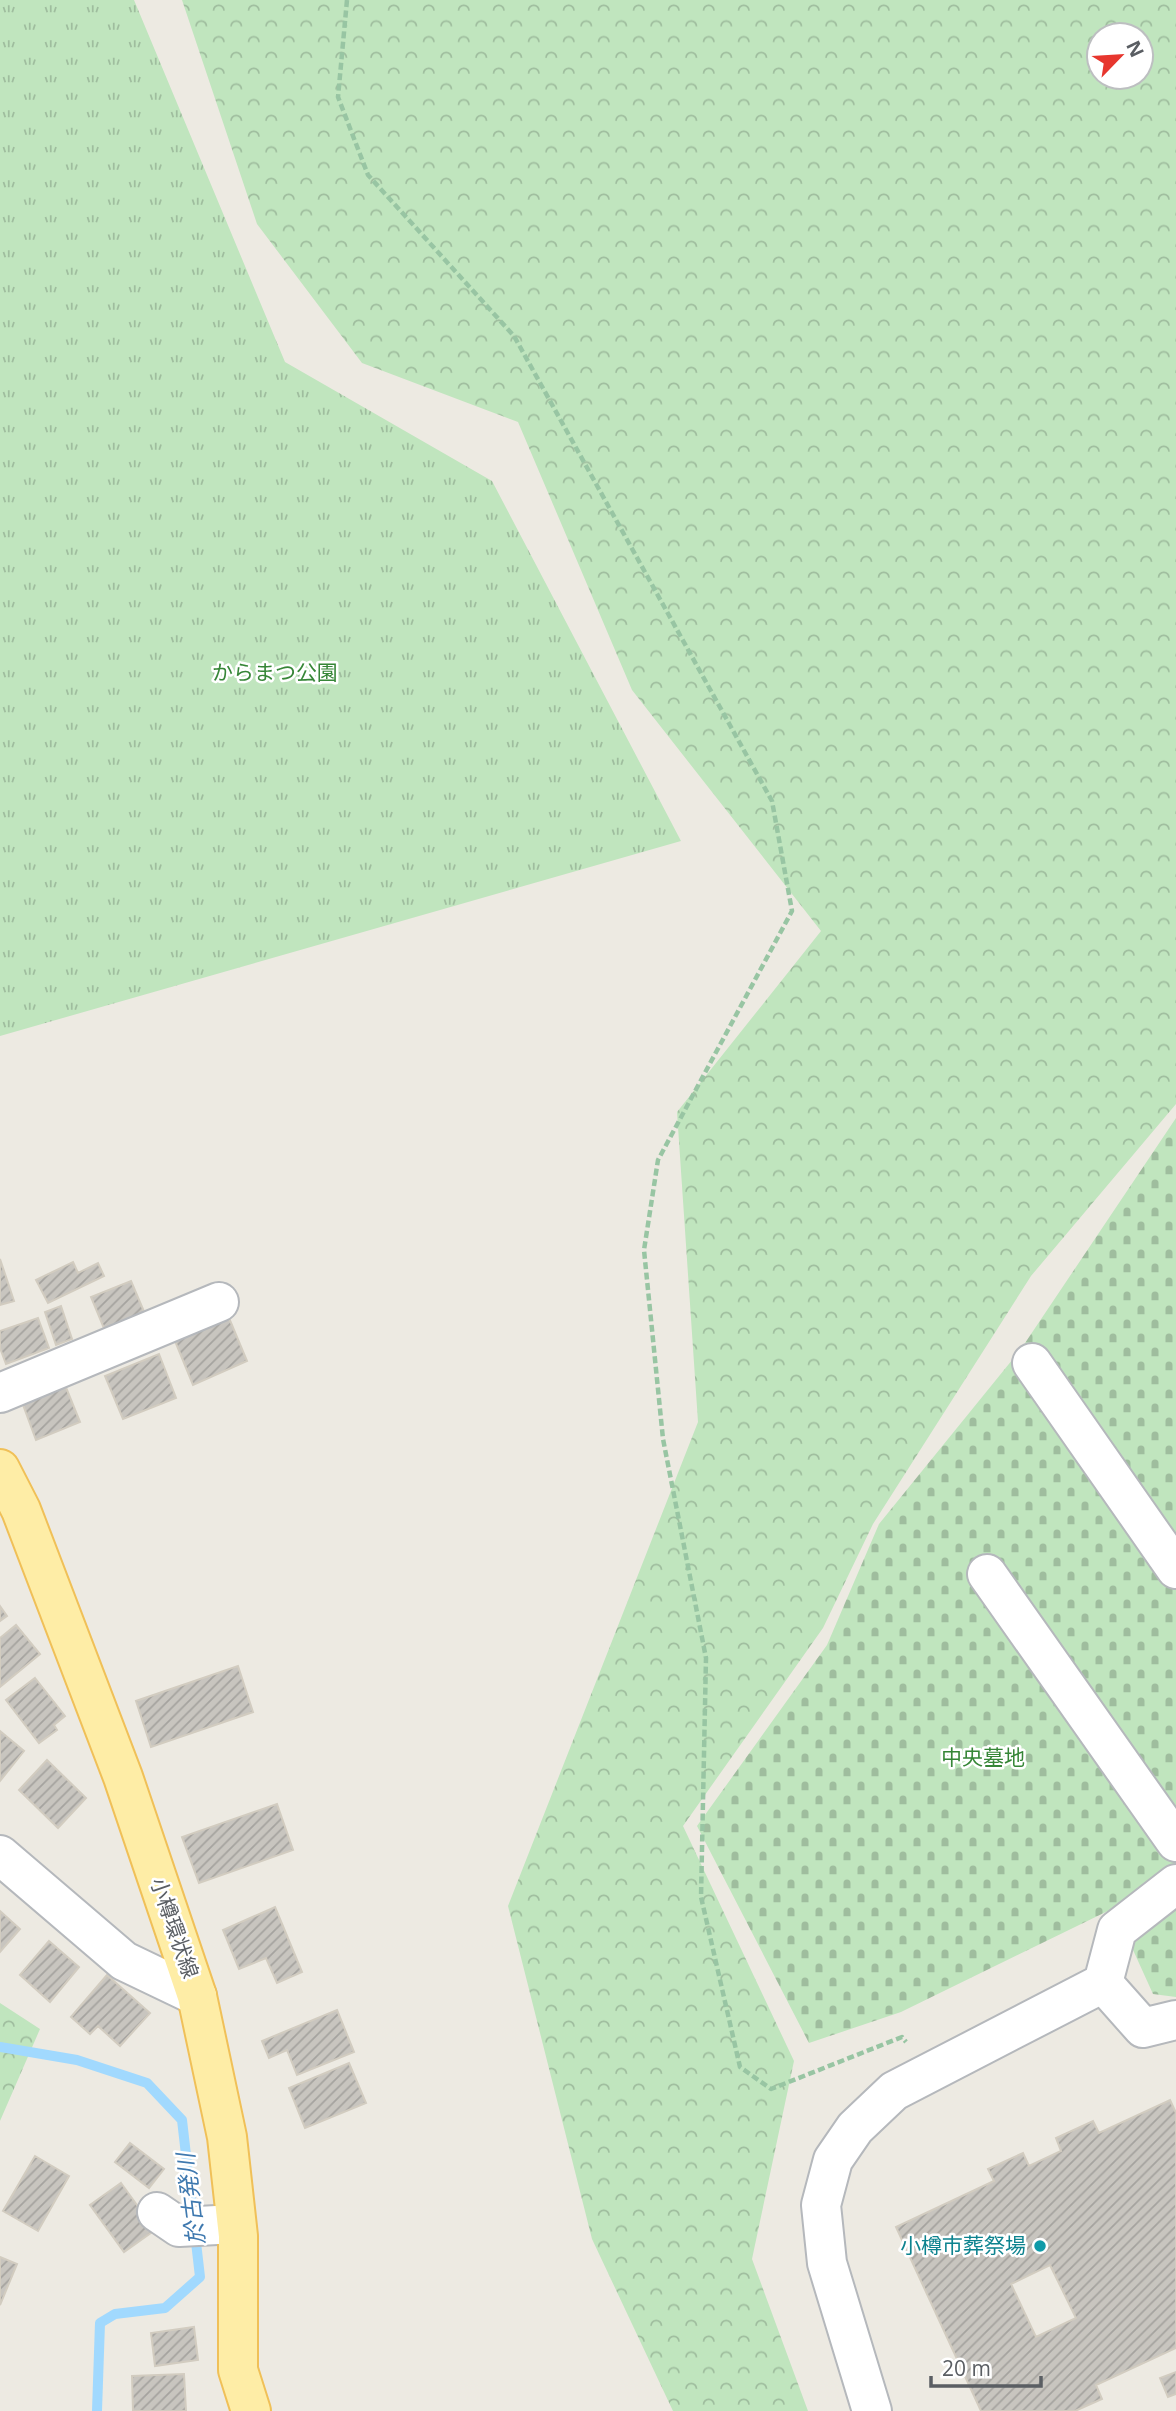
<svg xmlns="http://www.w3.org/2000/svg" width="1176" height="2411" viewBox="0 0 1176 2411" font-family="'Open Sans','Noto Sans JP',sans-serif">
<defs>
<pattern id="grass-tufts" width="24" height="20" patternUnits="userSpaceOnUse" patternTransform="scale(1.75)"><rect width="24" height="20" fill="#c0e5be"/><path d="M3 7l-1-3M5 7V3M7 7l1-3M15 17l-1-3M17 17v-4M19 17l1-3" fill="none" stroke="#9fbd9e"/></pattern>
<pattern id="forest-crowns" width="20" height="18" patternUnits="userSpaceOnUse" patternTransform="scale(1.75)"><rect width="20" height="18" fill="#c0e5be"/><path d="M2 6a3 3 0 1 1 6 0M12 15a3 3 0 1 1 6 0" fill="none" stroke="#9fbd9e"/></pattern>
<pattern id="cemetery-stones" width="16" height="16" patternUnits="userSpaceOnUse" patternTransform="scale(1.75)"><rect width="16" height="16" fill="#c0e5be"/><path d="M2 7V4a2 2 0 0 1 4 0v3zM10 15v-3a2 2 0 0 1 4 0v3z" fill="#9fbd9e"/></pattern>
<pattern id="building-hatch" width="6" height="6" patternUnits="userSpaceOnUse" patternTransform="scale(1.75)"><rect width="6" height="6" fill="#c8c5bf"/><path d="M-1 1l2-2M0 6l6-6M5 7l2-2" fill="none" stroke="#a5a39f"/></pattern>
</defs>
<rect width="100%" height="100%" fill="#edeae2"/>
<path fill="url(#grass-tufts)" d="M0,0H134L285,362L492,481L681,841L0,1036Z"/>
<path fill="url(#forest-crowns)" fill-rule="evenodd" d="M182,0H1176V1104L1031,1276L873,1524L823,1628L683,1826L794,2061L752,2259L808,2411H673L592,2239L508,1906L698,1422L677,1112L821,931L632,690L518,422L362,363L257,224ZM1141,35V77H1099V35Z
M0,2003L40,2029L0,2121Z"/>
<path fill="url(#cemetery-stones)" d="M1176,1118V1997L1153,1994L1114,1908L901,2012L809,2043L697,1826L827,1645L879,1524L1021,1349Z"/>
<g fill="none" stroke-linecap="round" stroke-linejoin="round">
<path stroke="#a1d9fe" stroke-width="10" d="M0,2047L77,2060L147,2083L182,2120L200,2277L165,2308L115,2314L100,2323L97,2411"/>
</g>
<path fill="url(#building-hatch)" stroke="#d2ccc0" stroke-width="2" fill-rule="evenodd" d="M0,1259L14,1301L0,1305Z
M73,1262L78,1273L98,1263L104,1276L48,1303L36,1280Z
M131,1281L148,1321L108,1338L91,1297Z
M61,1306L72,1339L56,1345L45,1312Z
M38,1318L49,1348L6,1364L0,1348V1331Z
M229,1318L247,1361L193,1385L175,1341Z
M159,1354L176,1398L123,1419L105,1376Z
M65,1385L80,1422L36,1440L22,1402Z
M0,1606L7,1616L0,1621Z
M16,1625L40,1654L0,1687V1638Z
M238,1666L253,1712L151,1747L136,1701Z
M35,1678L65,1716L54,1725L57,1730L39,1743L6,1700Z
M0,1731L24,1751L0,1781Z
M47,1760L86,1798L58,1828L19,1790Z
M277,1804L293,1850L199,1883L182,1837Z
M275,1907L302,1972L277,1983L266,1958L239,1969L223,1930Z
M0,1911L20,1929L0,1952Z
M49,1941L79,1967L50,2002L20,1975Z
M107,1975L150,2013L120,2046L98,2026L90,2034L71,2017Z
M337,2010L354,2052L297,2075L287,2050L269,2058L262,2041Z
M349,2063L366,2103L305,2128L289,2088Z
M1170,2100L1176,2113V2348L1096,2385L1102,2399L1075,2411H981L896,2227L994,2181L988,2169L1023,2153L1029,2166L1061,2151L1056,2138L1093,2121L1099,2133ZM1050,2265L1076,2318L1036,2337L1011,2284Z
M130,2143L164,2169L149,2188L115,2162Z
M35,2156L69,2176L38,2231L3,2211Z
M121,2183L155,2230L124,2252L90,2205Z
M0,2257L17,2264L0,2305Z
M194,2327L198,2360L155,2366L151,2333Z
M1176,2372V2394L1168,2397L1160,2378Z
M184,2374L186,2411H133L132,2376Z"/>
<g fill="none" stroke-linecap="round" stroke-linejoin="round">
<g stroke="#b5b8bc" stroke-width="42">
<path id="minor" d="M1032,1363L1176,1569
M0,1393L219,1302
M987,1574L1176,1842
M0,1855L124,1961L197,1996
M1103,1983L1143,2028L1176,2020
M157,2212L179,2227L236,2224
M872,2411L827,2263L821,2205L833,2160L855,2128L894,2091L1103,1983L1117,1930L1176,1884"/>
</g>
<g stroke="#f0c058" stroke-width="42">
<path id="major" d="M0,1469L21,1510L123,1777L197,1996L227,2137L238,2236V2370L251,2411"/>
</g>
<path stroke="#98c5a3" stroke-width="4.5" stroke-dasharray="7 3.5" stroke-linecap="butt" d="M347,0L338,97L368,175L514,336L772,801L792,911L658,1160L644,1250L663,1439L706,1658L701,1897L740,2067L771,2089L902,2037L906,2042"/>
<use href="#minor" stroke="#fff" stroke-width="38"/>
<use href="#major" stroke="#feeda6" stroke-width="38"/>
</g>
<circle fill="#0f9aa8" stroke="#fff" stroke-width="2.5" cx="1040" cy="2246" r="7"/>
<g text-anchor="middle" stroke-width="5" stroke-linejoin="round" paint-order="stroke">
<g font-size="21" fill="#368637" stroke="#fff">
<text x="275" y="680">からまつ公園</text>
<text x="983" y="1765">中央墓地</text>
</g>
<g font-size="21" fill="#5a5e63" stroke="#fff">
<text transform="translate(174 1928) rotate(71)" y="7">小樽環状線</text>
</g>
<g font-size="21" fill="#0d838f" stroke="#fff" text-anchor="end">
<text x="1026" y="2253">小樽市葬祭場</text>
</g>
<g font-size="23" font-style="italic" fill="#3f79af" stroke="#fff">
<text transform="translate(191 2199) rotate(-97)" y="8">於古発川</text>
</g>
</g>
<g transform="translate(1120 56) rotate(65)"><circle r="33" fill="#ffffff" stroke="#bdbfc1" stroke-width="2"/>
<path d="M0-5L12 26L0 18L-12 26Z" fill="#e7362e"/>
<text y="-10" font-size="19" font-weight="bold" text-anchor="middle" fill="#5a5e63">N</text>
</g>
<path d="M931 2376v10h110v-10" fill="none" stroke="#5a5e63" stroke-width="3.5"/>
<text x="942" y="2376" font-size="21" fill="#5a5e63" stroke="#ffffff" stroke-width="5" paint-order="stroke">20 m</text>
</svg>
